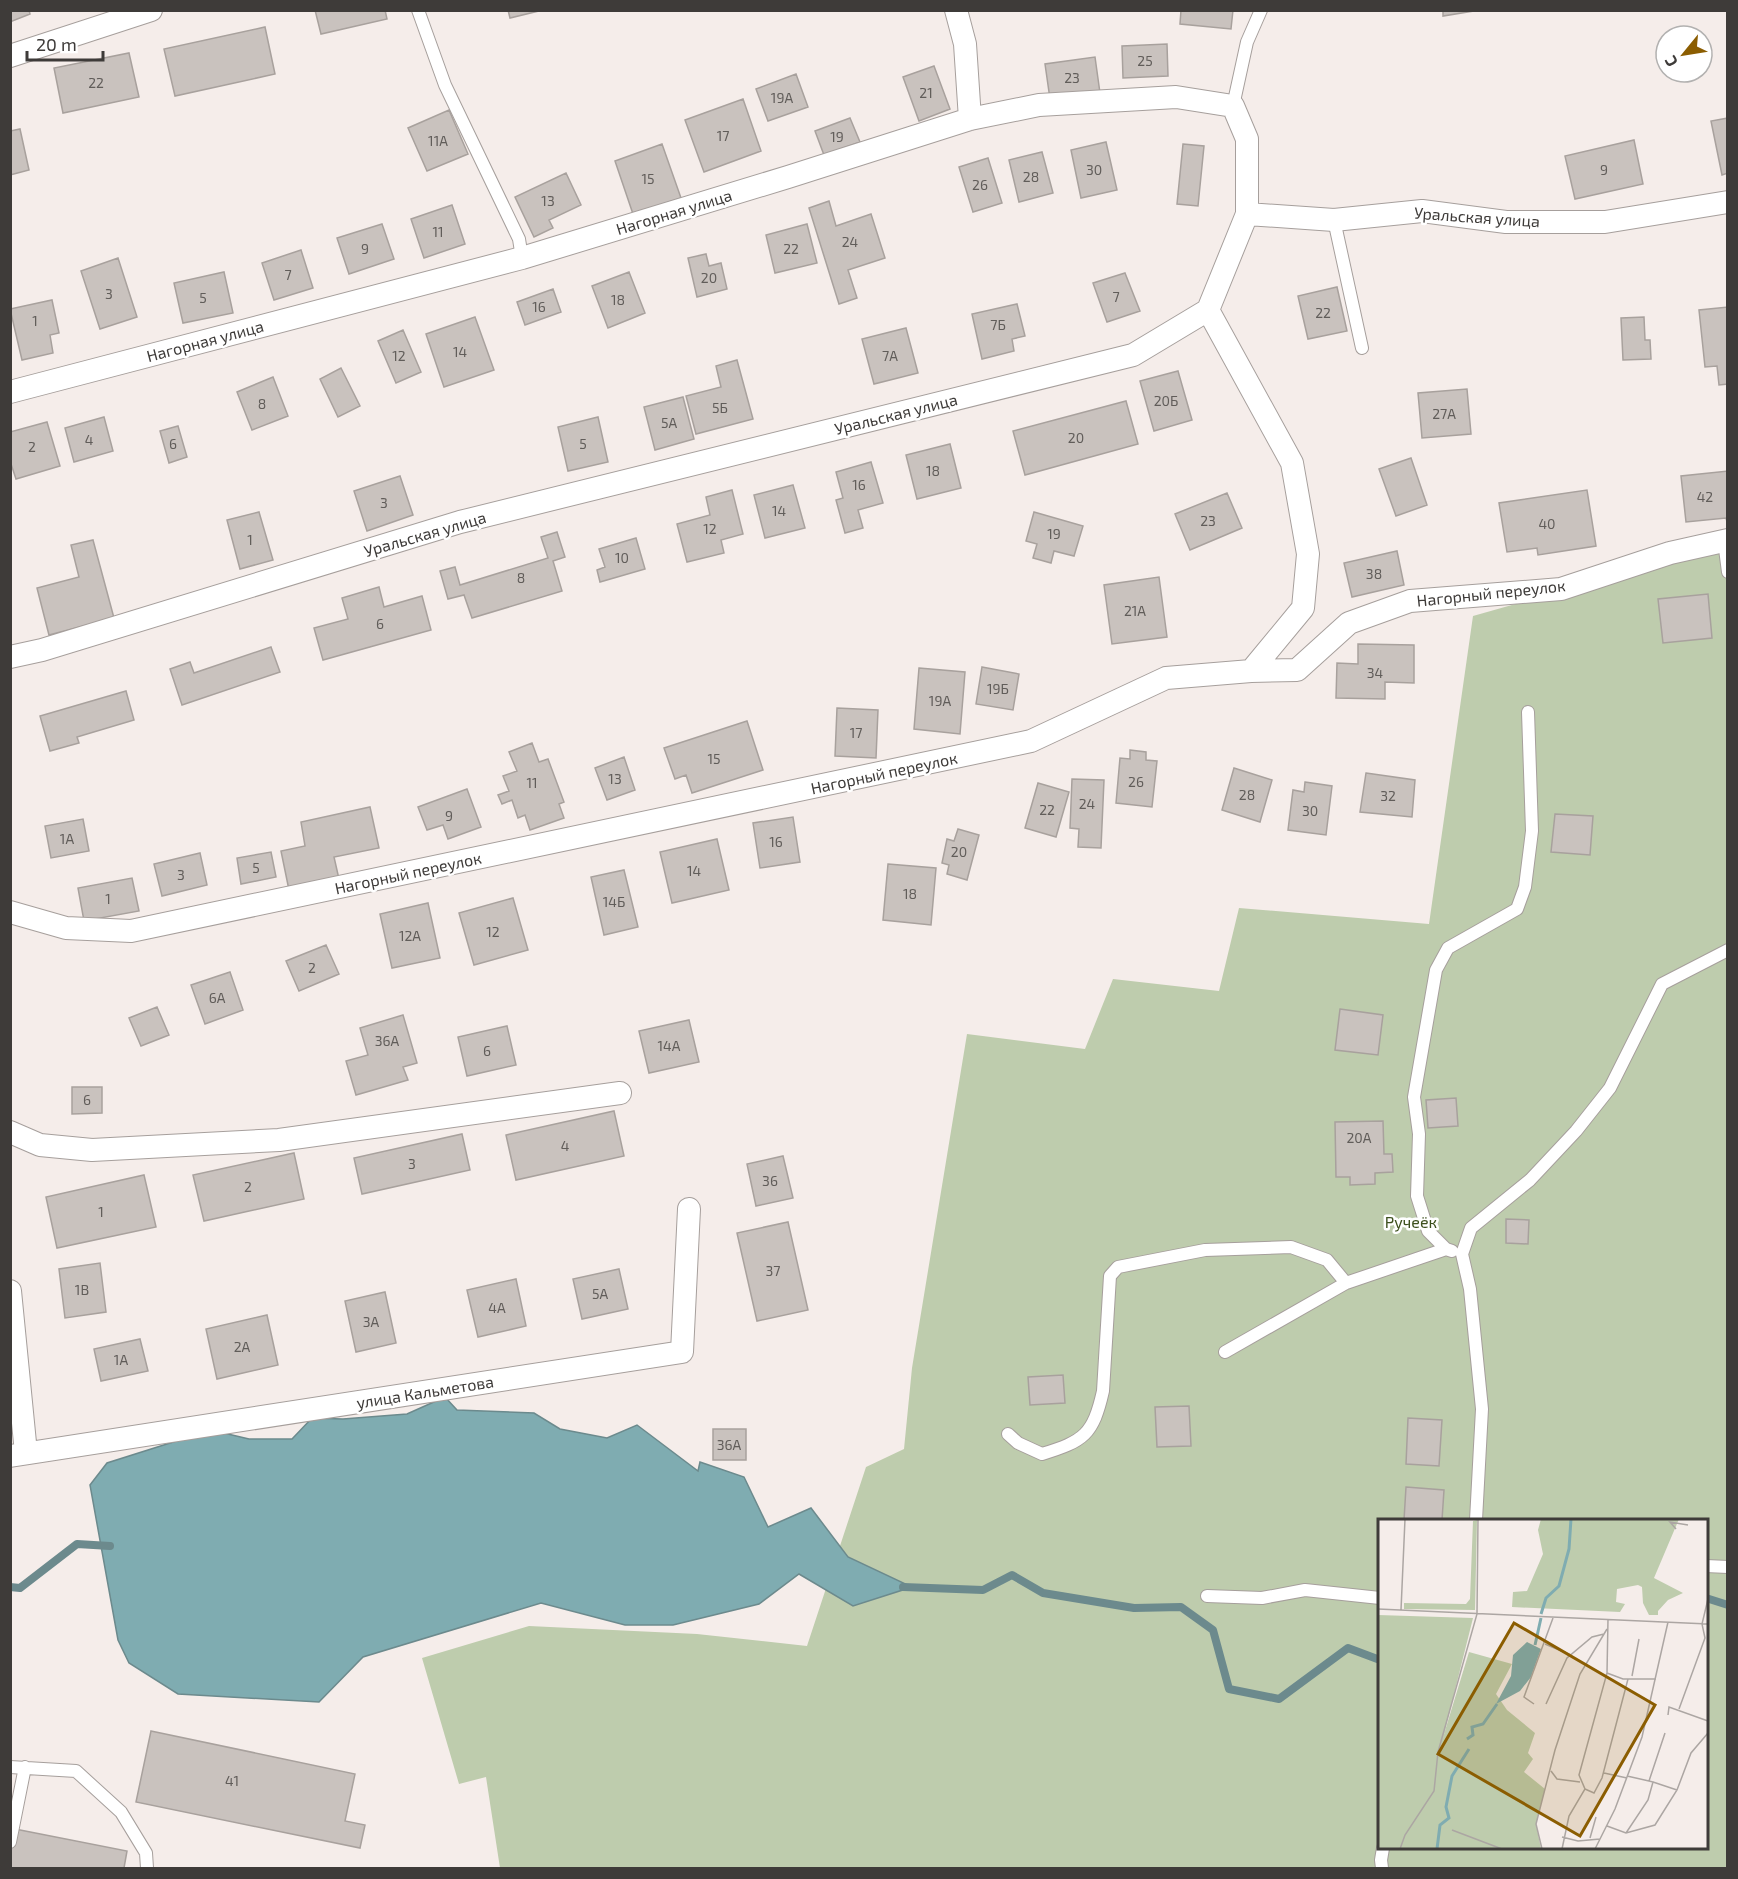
<svg xmlns="http://www.w3.org/2000/svg" width="1738" height="1879" viewBox="0 0 1738 1879" font-family="'Exo 2',sans-serif">
<rect width="100%" height="100%" fill="#f5edea"/>
<path fill="#beccad" fill-rule="evenodd" d="M1727,544V1868H500L486,1777L459,1784L422,1658L529,1626L697,1634L807,1646L866,1467L904,1449L912,1368L967,1034L1085,1049L1113,979L1219,991L1239,908L1429,924L1473,616ZM1380,1520H1706V1848H1380Z"/>
<path fill="#7facb1" stroke="#6c8a8d" stroke-width="1.5" d="M445,1397L457,1410L534,1413L560,1429L607,1438L637,1425L698,1471L700,1462L744,1477L768,1527L811,1508L848,1557L912,1587L853,1606L799,1574L759,1604L673,1625H625L541,1603L363,1657L319,1702L178,1694L129,1663L118,1640L90,1485L107,1463L211,1430L249,1439H292L312,1418L343,1419L407,1414Z"/>
<g fill="none" stroke-linecap="round" stroke-linejoin="round">
<path stroke="#6c8a8d" stroke-width="8" d="M10,1587L20,1588L77,1544L110,1546
M903,1587L983,1590L1012,1575L1043,1593L1134,1608L1181,1607L1213,1630L1229,1689L1279,1699L1348,1648L1380,1660
M1706,1598L1728,1605"/>
</g>
<path fill="#c9c2be" stroke="#a8a19d" stroke-width="1.5" d="M10,10H29L30,14L10,22Z
M315,10H385L387,19L321,34Z
M508,10H543L510,18Z
M1181,10H1233L1231,29L1180,24Z
M1443,10H1480L1443,16Z
M265,27L275,74L175,96L164,49Z
M1167,44L1168,76L1123,78L1122,46Z
M129,53L139,97L63,113L54,68Z
M1095,57L1100,93L1050,99L1045,64Z
M934,66L950,109L919,121L903,77Z
M796,74L808,107L768,121L756,89Z
M743,99L761,151L704,172L685,120Z
M449,110L468,154L427,171L408,128Z
M850,118L860,142L824,155L815,131Z
M1728,118V173L1722,175L1711,121Z
M20,129L29,170L10,175V131Z
M1634,140L1643,184L1575,199L1565,156Z
M1106,142L1117,190L1081,198L1071,150Z
M662,144L681,198L633,214L615,161Z
M1183,144L1204,146L1198,206L1177,204Z
M1042,152L1053,193L1019,202L1009,160Z
M988,158L1002,203L973,212L959,167Z
M566,173L581,205L549,220L553,228L534,237L515,197Z
M829,201L836,226L871,214L885,258L848,270L857,298L839,304L809,208Z
M452,205L465,244L424,258L411,219Z
M382,224L394,259L349,274L337,238Z
M807,224L817,263L775,273L766,235Z
M301,250L313,288L274,300L262,263Z
M706,254L709,266L721,263L727,289L697,297L688,258Z
M118,258L137,317L100,329L81,271Z
M224,272L233,313L183,323L174,283Z
M629,272L645,313L608,328L592,286Z
M1125,273L1140,311L1107,322L1093,283Z
M1337,287L1347,331L1308,339L1298,296Z
M553,289L561,312L525,325L517,302Z
M52,300L59,333L50,335L53,353L22,360L10,309Z
M1017,304L1025,336L1012,339L1014,351L982,359L972,314Z
M1728,307V384L1719,385L1717,366L1705,367L1699,310Z
M475,317L494,370L444,387L426,334Z
M1644,317L1645,340H1650L1651,359L1623,360L1621,318Z
M906,328L918,373L874,384L862,339Z
M403,330L421,372L396,383L378,341Z
M737,360L753,419L696,434L686,396L721,387L716,366Z
M341,368L360,406L338,417L320,379Z
M1178,371L1192,420L1154,431L1140,381Z
M273,377L288,416L252,430L237,392Z
M1467,389L1471,434L1422,438L1418,393Z
M683,397L694,439L655,450L644,407Z
M1126,401L1138,444L1025,475L1013,431Z
M104,417L113,451L74,462L65,428Z
M598,417L608,462L568,471L558,427Z
M47,422L60,466L16,479L10,461V432Z
M178,426L187,457L169,463L160,431Z
M950,444L961,488L917,499L906,455Z
M1411,458L1427,505L1396,516L1379,469Z
M871,462L883,503L858,510L863,528L845,533L836,500L843,498L836,472Z
M1728,471V525L1726,518L1686,522L1681,476Z
M400,476L413,515L367,531L354,491Z
M793,485L805,528L765,538L754,495Z
M732,490L743,534L721,540L724,553L687,562L677,524L710,515L706,497Z
M1587,490L1596,546L1538,555L1537,548L1507,552L1499,503Z
M1227,493L1242,528L1190,550L1175,514Z
M259,512L273,560L240,569L227,520Z
M1034,512L1083,526L1074,556L1054,551L1051,563L1033,558L1037,544L1026,541Z
M557,532L565,557L553,561L562,591L472,618L464,595L448,599L440,571L455,567L460,585L548,558L541,537Z
M636,538L645,569L600,582L597,570L605,567L599,549Z
M93,540L114,618L49,635L37,588L79,577L71,545Z
M1397,551L1404,585L1352,597L1344,563Z
M1159,577L1167,637L1112,644L1104,585Z
M379,587L384,607L422,596L431,630L323,660L314,628L348,619L342,598Z
M1708,594L1712,638L1663,643L1658,599Z
M1358,644L1414,645V683L1385,682V699L1336,698L1337,663L1358,664Z
M271,647L280,672L182,705L170,669L190,662L194,673Z
M982,667L1019,674L1013,710L976,704Z
M919,668L965,672L960,734L914,729Z
M126,691L134,720L77,737L79,743L50,751L40,716Z
M837,708L878,710L876,758L835,756Z
M747,721L763,770L692,793L686,775L675,779L664,748Z
M532,743L539,762L548,759L564,802L559,804L564,818L530,830L525,815L518,818L512,800L502,804L498,795L509,791L503,776L517,771L509,752Z
M1130,750L1146,752V760L1157,761L1152,807L1116,803L1120,758L1130,759Z
M624,757L635,790L607,800L595,768Z
M1234,768L1272,780L1260,822L1222,810Z
M1366,773L1415,780L1412,817L1360,812Z
M1072,779L1104,780L1101,848L1078,847L1079,829L1070,828Z
M1305,782L1332,786L1326,835L1288,830L1293,790L1304,792Z
M1038,783L1069,792L1056,837L1025,828Z
M467,789L481,827L448,839L443,825L427,830L418,807Z
M370,807L379,848L334,857L339,879L289,890L281,851L305,846L301,822Z
M1555,814L1593,816L1590,855L1551,852Z
M793,817L800,862L760,868L753,823Z
M83,819L89,851L51,858L45,826Z
M958,829L979,835L967,880L947,874L949,865L942,863L947,839L954,841Z
M717,839L729,890L672,903L660,852Z
M271,852L276,877L241,884L237,858Z
M200,853L207,885L162,896L154,864Z
M888,864L936,868L931,925L883,920Z
M624,870L638,927L604,935L591,877Z
M132,878L139,911L84,921L78,888Z
M513,898L528,950L474,965L459,913Z
M428,903L440,958L392,968L380,914Z
M326,945L339,974L299,991L286,961Z
M230,972L243,1010L205,1024L191,985Z
M157,1007L169,1035L141,1046L129,1018Z
M1340,1009L1383,1015L1378,1055L1335,1050Z
M403,1015L417,1063L403,1067L408,1080L356,1095L346,1061L368,1055L360,1028Z
M689,1020L699,1062L649,1073L639,1031Z
M507,1026L516,1065L467,1076L458,1037Z
M72,1087H102V1113L72,1114Z
M1456,1098L1458,1126L1428,1128L1426,1100Z
M614,1111L624,1156L516,1180L506,1135Z
M1383,1121L1384,1154H1392L1393,1172L1375,1173V1184L1350,1185V1177H1336L1335,1122Z
M462,1134L470,1170L362,1194L354,1158Z
M294,1153L304,1199L204,1221L193,1175Z
M783,1156L793,1198L756,1206L747,1164Z
M144,1175L156,1227L57,1248L46,1197Z
M1506,1219L1529,1220L1528,1244L1506,1243Z
M788,1222L808,1310L757,1321L737,1233Z
M100,1263L106,1312L65,1318L59,1269Z
M619,1269L628,1309L582,1319L573,1279Z
M516,1279L526,1326L478,1337L467,1290Z
M385,1292L396,1343L356,1352L345,1301Z
M267,1315L278,1365L217,1379L206,1329Z
M140,1339L148,1371L101,1381L94,1349Z
M1063,1375L1065,1403L1030,1405L1028,1377Z
M1189,1406L1191,1446L1157,1447L1155,1407Z
M1408,1418L1442,1420L1439,1466L1406,1464Z
M713,1429H746V1460H713Z
M1406,1487L1444,1490L1442,1520H1404Z
M151,1731L355,1774L345,1821L365,1825L360,1848L136,1802Z
M10,1828L127,1851L124,1868H10Z"/>
<g fill="none" stroke-linecap="round" stroke-linejoin="round">
<g stroke="#a69f9c" stroke-width="14">
<path id="lane" d="M418,10L445,85L519,239L522,258
M1233,106L1247,42L1261,10
M1334,220L1362,348
M1724,541L1728,572
M1446,1249L1428,1231L1417,1196L1419,1134L1414,1097L1436,970L1448,948L1517,909L1525,887L1532,831L1528,712
M1225,1352L1346,1283L1446,1249L1452,1251
M1008,1434L1018,1443L1042,1454C1084,1441 1093,1435 1103,1391L1110,1276L1118,1267L1205,1250L1291,1247L1327,1260L1346,1283
M1476,1520L1482,1409L1470,1289L1462,1254L1471,1228L1530,1180L1576,1131L1610,1088L1662,984L1728,950
M1706,1566L1728,1567
M1207,1596L1262,1598L1305,1590L1380,1598
M10,1767L76,1771L121,1812L146,1853L147,1868
M10,1842L25,1767
M1382,1868L1381,1860L1383,1848"/>
</g>
<g stroke="#a69f9c" stroke-width="24">
<path id="street" d="M956,10L965,44L970,119
M10,56L151,10
M1208,310L1292,463L1308,554L1303,608L1251,671
M10,392L522,258L788,177L970,119L1039,105L1176,97L1233,106L1247,139V214
M10,657L42,650L460,522L1133,355L1208,310L1247,214L1334,220L1422,211L1506,222H1605L1728,202
M10,912L66,928L131,931L1031,741L1166,678L1251,671L1297,670L1349,623L1410,601L1561,589L1670,553L1728,540
M10,1132L40,1145L92,1150L279,1140L620,1093
M10,1291L26,1453
M10,1456L682,1352L689,1209"/>
</g>
<use href="#lane" stroke="#fff" stroke-width="12"/>
<use href="#street" stroke="#fff" stroke-width="22"/>
</g>
<g text-anchor="middle" stroke-width="5" stroke-linejoin="round" paint-order="stroke">
<g font-size="14" fill="#615d5a">
<text x="1145" y="66">25</text>
<text x="1072" y="83">23</text>
<text x="96" y="88">22</text>
<text x="926" y="98">21</text>
<text x="782" y="103">19А</text>
<text x="723" y="141">17</text>
<text x="837" y="142">19</text>
<text x="438" y="146">11А</text>
<text x="1094" y="175">30</text>
<text x="1604" y="175">9</text>
<text x="1031" y="182">28</text>
<text x="648" y="184">15</text>
<text x="980" y="190">26</text>
<text x="548" y="206">13</text>
<text x="438" y="237">11</text>
<text x="850" y="247">24</text>
<text x="365" y="254">9</text>
<text x="791" y="254">22</text>
<text x="288" y="280">7</text>
<text x="709" y="283">20</text>
<text x="109" y="299">3</text>
<text x="1116" y="302">7</text>
<text x="203" y="303">5</text>
<text x="618" y="305">18</text>
<text x="539" y="312">16</text>
<text x="1323" y="318">22</text>
<text x="35" y="326">1</text>
<text x="998" y="330">7Б</text>
<text x="460" y="357">14</text>
<text x="399" y="361">12</text>
<text x="890" y="361">7А</text>
<text x="1166" y="406">20Б</text>
<text x="262" y="409">8</text>
<text x="720" y="413">5Б</text>
<text x="1444" y="419">27А</text>
<text x="669" y="428">5А</text>
<text x="1076" y="443">20</text>
<text x="89" y="445">4</text>
<text x="173" y="449">6</text>
<text x="583" y="449">5</text>
<text x="32" y="452">2</text>
<text x="933" y="476">18</text>
<text x="859" y="490">16</text>
<text x="1705" y="502">42</text>
<text x="384" y="508">3</text>
<text x="779" y="516">14</text>
<text x="1208" y="526">23</text>
<text x="1547" y="529">40</text>
<text x="710" y="534">12</text>
<text x="1054" y="539">19</text>
<text x="250" y="545">1</text>
<text x="622" y="563">10</text>
<text x="1374" y="579">38</text>
<text x="521" y="583">8</text>
<text x="1135" y="616">21А</text>
<text x="380" y="629">6</text>
<text x="1375" y="678">34</text>
<text x="998" y="694">19Б</text>
<text x="940" y="706">19А</text>
<text x="856" y="738">17</text>
<text x="714" y="764">15</text>
<text x="615" y="784">13</text>
<text x="1136" y="787">26</text>
<text x="532" y="788">11</text>
<text x="1247" y="800">28</text>
<text x="1388" y="801">32</text>
<text x="1087" y="809">24</text>
<text x="1047" y="815">22</text>
<text x="1310" y="816">30</text>
<text x="449" y="821">9</text>
<text x="67" y="844">1А</text>
<text x="776" y="847">16</text>
<text x="959" y="857">20</text>
<text x="256" y="873">5</text>
<text x="694" y="876">14</text>
<text x="181" y="880">3</text>
<text x="910" y="899">18</text>
<text x="108" y="904">1</text>
<text x="614" y="907">14Б</text>
<text x="493" y="937">12</text>
<text x="410" y="941">12А</text>
<text x="312" y="973">2</text>
<text x="217" y="1003">6А</text>
<text x="387" y="1046">36А</text>
<text x="669" y="1051">14А</text>
<text x="487" y="1056">6</text>
<text x="87" y="1105">6</text>
<text x="1359" y="1143">20А</text>
<text x="565" y="1151">4</text>
<text x="412" y="1169">3</text>
<text x="770" y="1186">36</text>
<text x="248" y="1192">2</text>
<text x="101" y="1217">1</text>
<text x="773" y="1276">37</text>
<text x="82" y="1295">1В</text>
<text x="600" y="1299">5А</text>
<text x="497" y="1313">4А</text>
<text x="371" y="1327">3А</text>
<text x="242" y="1352">2А</text>
<text x="121" y="1365">1А</text>
<text x="729" y="1450">36А</text>
<text x="232" y="1786">41</text>
</g>
<g font-size="16" fill="#3e3b39" stroke="#fff">
<text transform="translate(674 212) rotate(-17)" y="6">Нагорная улица</text>
<text transform="translate(1477 217) rotate(4)" y="6">Уральская улица</text>
<text transform="translate(205 341) rotate(-15)" y="6">Нагорная улица</text>
<text transform="translate(896 414) rotate(-14)" y="6">Уральская улица</text>
<text transform="translate(425 534) rotate(-16)" y="6">Уральская улица</text>
<text transform="translate(1491 593) rotate(-6)" y="6">Нагорный переулок</text>
<text transform="translate(884 773) rotate(-12)" y="6">Нагорный переулок</text>
<text transform="translate(408 873) rotate(-12)" y="6">Нагорный переулок</text>
<text transform="translate(425 1392) rotate(-9)" y="6">улица Кальметова</text>
</g>
<g font-size="16" fill="#3d501e" stroke="#fff">
<text x="1411" y="1228">Ручеёк</text>
</g>
</g>
<g transform="translate(1378 1519)">
<rect width="330" height="330" fill="#f5edea"/>
<path d="M163,0H301L276,59L305,74L290,81L280,92V96H271L265,84L264,68L260,66L239,70L238,83L247,85L242,93L134,88L135,73L149,72L165,35L160,11ZM99,1L97,91L26,90V84L88,85L92,80L95,2ZM0,96L95,99L66,215L91,133L134,145L118,175L129,191L157,214L150,234L155,240L146,253L167,270L158,305L163,330H0Z" fill="#beccad"/>
<path d="M149,123L163,130L153,158L142,172L118,185L133,157L135,136Z" fill="#7facb1"/>
<path fill="none" stroke="#7facb1" stroke-width="3" d="M163,95L168,79L181,67L191,30L193,0M157,126L163,99M89,220L95,216L94,208L105,205L119,185M59,330L62,306L71,299L68,288L74,257L91,230"/>
<path fill="none" stroke="#aca6a3" stroke-width="1.5" d="M298,10L292,3L310,6M0,90L330,105M23,91L27,0M167,125L193,136M229,154L245,160H278M254,157L261,120M156,185L146,178L175,99M168,185L189,139L214,118L226,115M301,190L327,119L324,105L330,80M290,196L291,188L330,202M173,252L179,260L202,263M226,254L249,259M249,257L271,262M275,263L299,271M207,270L216,274L224,259L250,160M229,307L248,314L277,306L299,271L313,234L330,214M74,311L124,330M248,314L270,281L275,263L271,262L287,214M184,318L200,322L222,320M212,319L218,298M22,330L27,316L56,272L60,233L99,95L100,0M164,330L158,305L177,231L202,155L229,110M184,330L191,297L207,270L201,256L229,154L230,100M217,330L237,290L264,218L290,103"/>
<path fill="#8b5d01" fill-opacity="0.15" stroke="#8b5d01" stroke-width="3" d="M136,104L277,186L202,317L60,235Z"/>
<rect width="330" height="330" fill="none" stroke="#3e3b39" stroke-width="3"/>
</g>
<rect width="1738" height="1879" fill="none" stroke="#3e3b39" stroke-width="24"/>
<g transform="translate(1684 54) rotate(240)"><circle r="28" fill="#ffffff" stroke="#b2b1b0" stroke-width="1.5"/>
<path d="M0-4.5L10 22L0 15L-10 22Z" fill="#8b5d01"/>
<text y="-9" font-size="16" font-weight="bold" text-anchor="middle" fill="#3e3b39">С</text>
</g>
<path d="M27 51v9h76v-9" fill="none" stroke="#3e3b39" stroke-width="3"/>
<text x="36" y="51" font-size="18" fill="#3e3b39" stroke="#ffffff" stroke-width="4.5" paint-order="stroke">20 m</text>
</svg>
